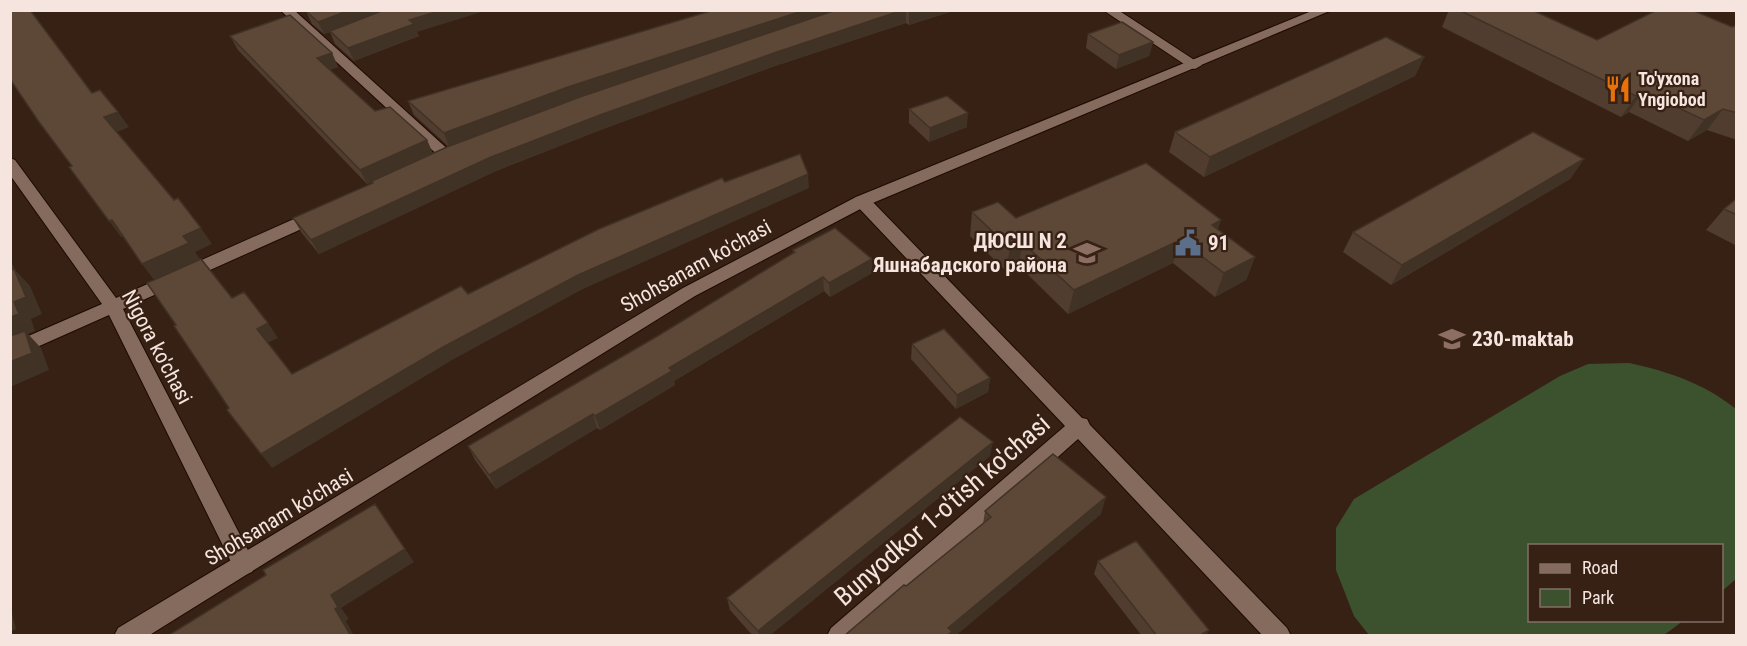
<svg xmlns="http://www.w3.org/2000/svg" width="1747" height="646" viewBox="0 0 1747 646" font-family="'Roboto Condensed',sans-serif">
<rect width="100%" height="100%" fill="#372115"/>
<path fill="#3c522f" d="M1629,363C1670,372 1703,383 1736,409V579L1722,591V546H1530V620L1683,621L1664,635H1369L1354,616L1336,570V528L1354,499L1560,376L1588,364Z"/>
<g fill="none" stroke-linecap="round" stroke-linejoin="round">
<g stroke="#1e0a02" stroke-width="2">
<path id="street" d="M280,10H294L452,153L455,156L452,159H442Z
M1103,10H1118L1202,65L1195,69L1190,68Z
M10,158L15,160L116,298L312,211L318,210L326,215L324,219L123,309L252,558L255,565L252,572L244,575L236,572L109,315L10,359V344L102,304L10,175Z
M862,196L868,197L1082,418L1087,419L1090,425L1287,628L1291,636H1263L1078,439L857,636H827L831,628L1065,426L856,205L854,201L856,197Z"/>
</g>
<g stroke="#1e0a02" stroke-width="2">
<path id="secondary" d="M1314,10H1332L868,205L695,296L148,636H114L118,628L683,288L856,197Z"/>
</g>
<use href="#street" fill="#856b5d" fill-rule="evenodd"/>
<use href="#secondary" fill="#856b5d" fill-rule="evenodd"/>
</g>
<path fill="#503d2f" d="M714,10H950V12L909,25L906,23L772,67L603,129L496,171L319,254L301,232L293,218L373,183L372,182L367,184L238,50L230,36L332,53L338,67L329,70L375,111L427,140L433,154L449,147L414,115L408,101Z
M1449,10H1532L1597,40L1732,27L1737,25V140L1707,130L1688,141L1629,112L1621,117L1442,27Z
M306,11L417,32L419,36L354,61L335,44L330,32L324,34L312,24Z
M1088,34L1153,42L1149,56L1116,69L1086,48Z
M1424,57L1415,76L1204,177L1169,152L1175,132Z
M909,109L967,127L929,142L909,123Z
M1584,159L1570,179L1391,285L1343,252L1353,232Z
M1737,198V246L1706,230L1724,209Z
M972,212L1016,218L1218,229L1255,257L1246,280L1215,297L1173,263L1068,314L1019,266L1006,271L970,236Z
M793,250L872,259V273L830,297L824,291L674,381L675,385L600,430L597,428L496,489L475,460L468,446L656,337L793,253Z
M912,344L990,378L988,392L956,409L911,359Z
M990,456L769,636H753L730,610L727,598Z
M985,511L1101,514L955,636H844L983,524Z
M1098,561L1206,636H1142L1094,574Z"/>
<path fill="#413226" d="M350,10H389L324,34L318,22Z
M442,10H488L417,32L419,36L354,61L348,48L409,20Z
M805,10H846L449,147L444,133L568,87Z
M903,10H906V23L772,67L603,129L496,171L319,254L311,240L491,157L600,115L771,54Z
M913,10H950V12L909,25V12Z
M1153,42L1149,56L1116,69L1119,55Z
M332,53L338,67L323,72L317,58Z
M1424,57L1415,76L1204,177L1210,157Z
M1643,91L1629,112L1621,117L1636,96Z
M1723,109L1707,130L1688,141L1704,120Z
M118,112L129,127L115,133L104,117Z
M968,113L967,127L929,142L930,128Z
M427,140L433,154L367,184L360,170Z
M1584,159L1570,179L1391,285L1402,265Z
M808,174L809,188L583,289L452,360L272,468L261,454L445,346L578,275Z
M112,220L124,236L121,237L109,221Z
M1221,220L1213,244L1212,225Z
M201,228L212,244L195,252L200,259L154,280L142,264L183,236Z
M1180,240L1173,263L1068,314L1074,290Z
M1022,242L1019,266L1006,271L1010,248Z
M1255,257L1246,280L1215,297L1224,273Z
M872,259V273L830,297L829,283Z
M10,260L16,271L30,286L42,314L31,319L35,331L28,334L41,348L49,370L10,387V317L14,302L10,273Z
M823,277L824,291L674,381L675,385L600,430L595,416L669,368Z
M268,323L278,338L267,343L257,329Z
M990,378L988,392L956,409L957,395Z
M593,414L597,428L496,489L489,475Z
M993,442L990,456L769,636H759L758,631Z
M1106,497L1101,514L955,636H947L948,628Z
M375,504L414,562L341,608L349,619L346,621L354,636H351L335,609L331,595Z
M10,605L16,629L10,632Z
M1209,630L1206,636H1199Z"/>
<path fill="#5d4737" stroke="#413226" stroke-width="1.5" d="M10,10H30L92,93L100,90L118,112L104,117L174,200L178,198L201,228L183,236L189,243L142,264L112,220L109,221L69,167L72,166L39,122L10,79Z
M308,10H350L318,22L306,11Z
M384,10H442L409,20L414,24L348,48L330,31Z
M714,10H805L568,87L444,133L408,101Z
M836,10H903L771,54L600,115L491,157L311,240L293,218L373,183L372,181L447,147L580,97Z
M1459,10H1532L1597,40L1657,10H1692L1732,27L1737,25V113L1723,109L1704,120L1643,91L1636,96Z
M290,15L332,53L317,58L375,111L390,107L427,140L360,170L230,36Z
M1122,22L1153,42L1119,55L1088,34Z
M1386,37L1424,57L1210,157L1175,132Z
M947,96L968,113L930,128L909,109Z
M1533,132L1584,159L1402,265L1353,232Z
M800,154L808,174L578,275L445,346L261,454L227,410L229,408L174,326L176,325L147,283L201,259L232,298L244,292L268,323L257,329L292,374L461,286L468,294L599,229L722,178L725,182Z
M1146,163L1221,220L1212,225L1255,257L1224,273L1180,240L1074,290L1022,242L1010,248L972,212L998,202L1016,218Z
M1737,198V215L1724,209Z
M835,228L872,259L829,283L823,277L669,368L672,371L595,416L593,414L489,475L468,446L656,337L795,252L793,250Z
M14,269L26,297L14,302L19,314L10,317V270Z
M944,329L990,378L957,395L912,344Z
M25,331L32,353L10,362V336Z
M960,417L993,442L758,631L727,598Z
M1053,454L1106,497L948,628L952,631L947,636H844L904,585L906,586L991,517L985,511Z
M375,504L405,549L331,595L338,607L335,609L351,636H170L169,635L266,575L263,570Z
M1136,541L1209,630L1199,636H1157L1098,561Z"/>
<defs>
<g id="restaurant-bare" transform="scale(2.07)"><path d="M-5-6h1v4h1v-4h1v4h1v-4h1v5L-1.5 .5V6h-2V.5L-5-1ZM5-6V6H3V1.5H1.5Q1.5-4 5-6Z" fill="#e8710a" stroke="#372115" stroke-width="2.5" paint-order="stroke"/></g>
<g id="civic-bare" transform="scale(2.07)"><path d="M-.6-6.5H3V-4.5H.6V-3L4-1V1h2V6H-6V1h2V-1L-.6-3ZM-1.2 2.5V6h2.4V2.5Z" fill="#5c6f8a" stroke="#372115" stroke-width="2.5" paint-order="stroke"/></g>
<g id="school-bare" transform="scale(2.07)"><path d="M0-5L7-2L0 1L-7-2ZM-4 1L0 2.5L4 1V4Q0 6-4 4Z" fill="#8d6e63" stroke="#372115" stroke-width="2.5" paint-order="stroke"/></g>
</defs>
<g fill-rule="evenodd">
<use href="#restaurant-bare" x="1618" y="89"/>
<use href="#civic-bare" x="1188" y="243"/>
<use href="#school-bare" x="1087" y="253"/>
<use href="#school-bare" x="1452" y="339"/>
</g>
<g text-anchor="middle" stroke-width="4.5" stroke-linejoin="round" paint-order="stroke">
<g font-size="18" font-weight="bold" fill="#f5e5de" stroke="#372115" text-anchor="start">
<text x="1638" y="85">To'yxona<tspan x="1638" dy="21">Yngiobod</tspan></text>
</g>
<g font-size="21" font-weight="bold" fill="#f5e5de" stroke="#372115" text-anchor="start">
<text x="1067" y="248" text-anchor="end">ДЮСШ N 2<tspan x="1067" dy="24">Яшнабадского района</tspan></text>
<text x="1208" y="250">91</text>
<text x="1472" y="346">230-maktab</text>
</g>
<g font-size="21" fill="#f5e5de" stroke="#372115">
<text transform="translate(696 266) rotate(-29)" y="7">Shohsanam ko'chasi</text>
<text transform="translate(157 347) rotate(62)" y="7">Nigora ko'chasi</text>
<text transform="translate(279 517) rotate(-31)" y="7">Shohsanam ko'chasi</text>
</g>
<g font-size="26" fill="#f5e5de" stroke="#372115">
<text transform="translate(942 510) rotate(-41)" y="9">Bunyodkor 1-o'tish ko'chasi</text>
</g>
</g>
<rect width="1747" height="646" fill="none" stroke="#f5e5de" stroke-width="24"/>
<rect x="1528" y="544" width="195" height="78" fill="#372115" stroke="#836f65" stroke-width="1.5"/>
<rect x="1540" y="564" width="30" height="9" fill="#856b5d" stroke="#836f65" stroke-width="1.5"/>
<text x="1582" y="574" font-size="18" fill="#f5e5de">Road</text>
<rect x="1540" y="589" width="30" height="18" fill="#3c522f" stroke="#836f65" stroke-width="1.5"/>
<text x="1582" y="604" font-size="18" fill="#f5e5de">Park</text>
</svg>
